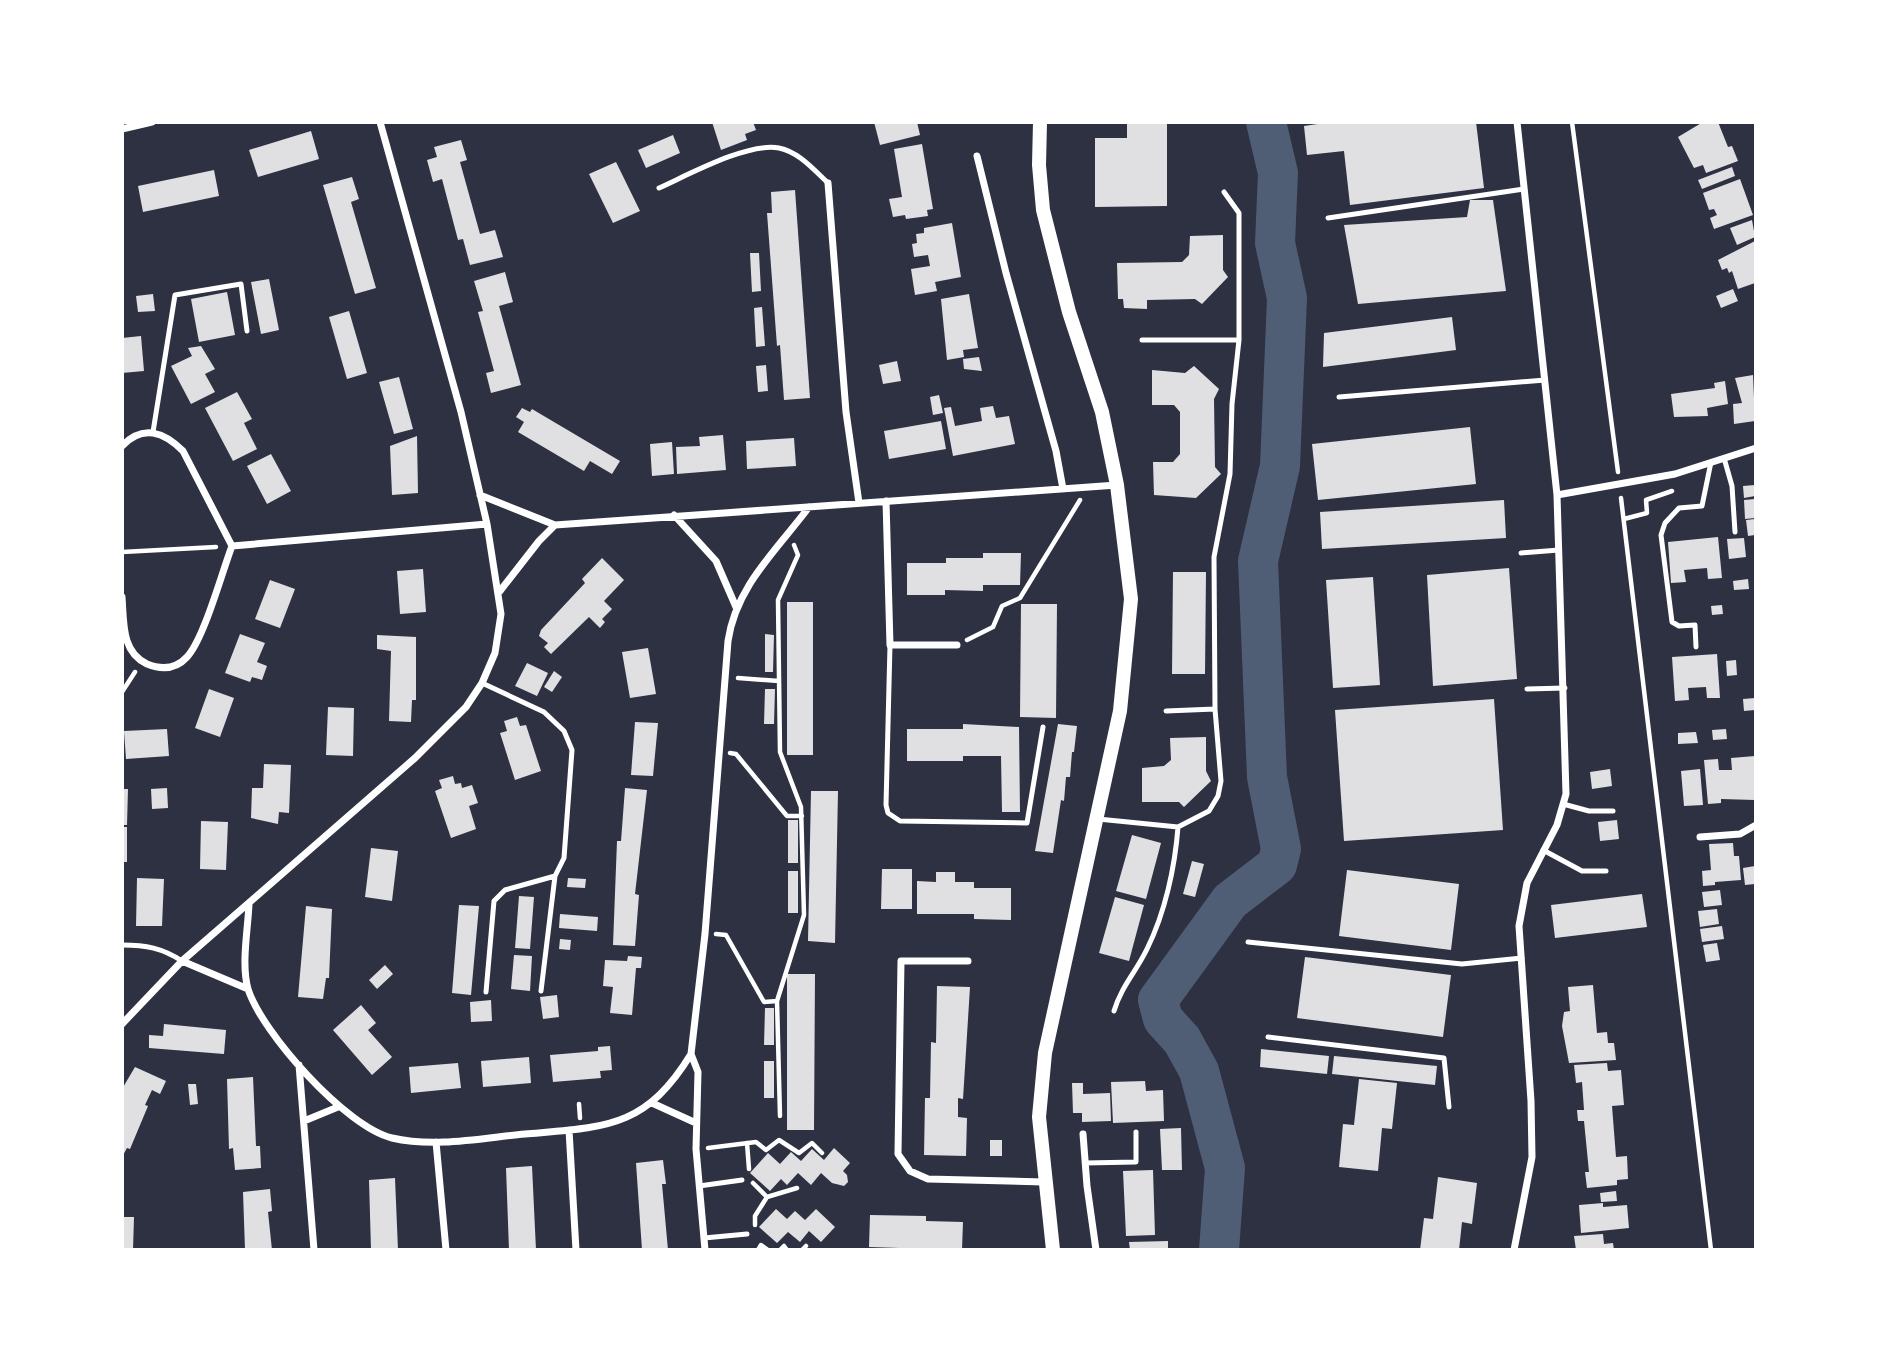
<svg xmlns="http://www.w3.org/2000/svg" width="1878" height="1372" viewBox="0 0 1878 1372" font-family="'Zilla Slab',serif">
<rect width="100%" height="100%" fill="#2d3142"/>
<g fill="none" stroke-linecap="round" stroke-linejoin="round">
<path stroke="#4f5d75" stroke-width="40" d="M1219,1250L1225,1168L1199,1071L1182,1040L1163,1019L1158,1000L1230,901L1277,865L1281,849L1267,777L1258,561L1280,466L1287,298L1275,243L1278,173L1266,122"/>
</g>
<path fill="#e0e0e3" d="M712,122H753L756,130L745,134L747,140L721,150Z
M874,122H917L920,135L880,145Z
M1127,122H1167V206L1095,207V138H1127Z
M1331,122H1476L1484,188L1350,205L1344,151L1307,155L1304,126Z
M1703,122H1718L1728,147L1732,146L1738,161L1706,173L1703,165L1694,168L1678,137Z
M311,131L319,159L258,177L249,150Z
M673,135L680,153L646,168L638,150Z
M461,140L467,160L460,162L480,234L495,230L503,257L470,265L463,239L458,240L442,179L433,182L427,160L437,157L434,147Z
M922,144L933,209L927,210L928,216L906,219L905,215L893,217L889,199L902,197L894,149Z
M616,162L640,211L613,223L589,174Z
M1732,167L1735,176L1702,189L1698,180Z
M214,170L219,196L143,212L138,186Z
M352,177L359,199L351,202L376,288L355,294L323,185Z
M1740,179L1753,215L1714,229L1710,218L1717,215L1714,209L1709,210L1703,193Z
M795,190L810,398L784,400L780,345L777,346L767,213H772L771,192Z
M1470,200H1493L1506,291L1358,304L1344,225L1467,217Z
M1752,220L1755,237L1737,245L1730,228Z
M952,223L961,277L935,282L937,291L915,295L911,269L930,266L928,255L914,257L912,244L917,243L916,234L924,233V228Z
M1223,235V270L1228,277L1202,304L1195,299L1147,300V309L1124,308L1123,299H1118L1117,263L1182,262L1189,255L1190,236Z
M1755,241V283L1738,289L1732,271L1729,273L1727,268L1722,270L1718,260Z
M750,253H759L761,291L752,292Z
M505,272L513,302L499,306L521,385L491,393L486,373L494,371L478,312L483,311L474,281Z
M269,279L279,330L261,334L251,282Z
M1733,289L1738,301L1721,308L1716,296Z
M227,292L235,335L199,342L191,299Z
M153,294L155,311L138,312L136,296Z
M969,294L978,348L963,350L964,357L947,360L941,299Z
M762,307L765,346L756,347L754,308Z
M349,311L367,373L347,379L329,317Z
M1452,317L1456,350L1323,367L1324,333Z
M141,336L144,371L122,373V338Z
M201,346L215,369L205,374L215,392L191,404L171,366L192,356L188,348Z
M979,357L982,371L964,369L963,359Z
M897,361L901,381L883,384L879,365Z
M766,365L768,391L758,392L756,366Z
M1194,366L1219,389L1214,399L1215,467L1221,474L1196,498L1154,495L1153,462H1173L1180,454V412L1174,405H1152V370L1185,373Z
M1753,375L1755,421L1734,424L1733,404L1742,403L1735,378Z
M399,377L413,429L394,434L379,382Z
M1725,381L1728,404L1707,408L1708,416L1674,417L1671,394L1715,388L1714,383Z
M237,392L252,419L244,423L257,449L233,461L205,408Z
M939,395L943,413L933,415L930,397Z
M993,406L996,418L1009,416L1015,444L953,456L944,408L951,407L955,426L982,421L980,408Z
M522,408L530,412L532,409L620,461L612,474L590,461L584,471L518,432L524,422L516,417Z
M941,421L946,449L889,459L884,431Z
M1470,427L1476,484L1318,500L1312,444Z
M723,435L726,470L677,474L676,447L700,446L699,437Z
M417,436L418,493L392,495L390,446Z
M794,438L796,466L747,469L746,441Z
M672,442L674,474L652,476L650,444Z
M271,454L291,491L267,504L247,466Z
M1755,485V496L1744,498L1743,486Z
M1755,499V518L1745,519L1744,500Z
M1504,500L1506,538L1322,549L1320,512Z
M1755,519V535L1748,536L1746,520Z
M1718,537L1722,578L1708,579L1707,568L1684,570L1686,582L1671,583L1668,542Z
M1744,538L1746,557L1729,559L1727,539Z
M983,553H1021L1020,585H983V591L945,590V595H907V563H946V558H983Z
M602,558L624,580L604,601L612,609L602,619L605,622L600,628L589,617L551,654L544,647L548,643L539,636L541,630L585,583L582,579Z
M1509,568L1517,679L1433,686L1427,575Z
M423,569L426,612L400,614L397,571Z
M1173,572H1206L1205,674H1172Z
M1373,577L1380,685L1333,688L1326,580Z
M1748,579L1749,589L1734,590L1733,581Z
M270,580L295,589L280,628L255,619Z
M787,602H813V755H787Z
M1021,604H1057L1056,718L1020,717Z
M1722,605L1723,614L1712,615L1711,606Z
M240,634L265,643L257,662L267,666L262,680L252,677L250,682L225,673Z
M765,634L774,635L773,672H765Z
M377,635L416,637V700H412L411,722L389,721L391,651L377,649Z
M648,648L656,694L630,698L622,652Z
M1717,654L1720,698H1707L1706,687L1688,688L1689,700L1675,701L1672,657Z
M1736,660L1737,675L1727,676L1726,661Z
M527,663L548,673L537,696L515,686Z
M554,671L562,677L552,692L544,687Z
M209,689L234,698L220,737L195,728Z
M765,689H775L774,724H764Z
M1755,698V710L1744,711L1743,699Z
M1494,699L1503,830L1344,841L1335,710Z
M328,707L354,708L353,756L326,755Z
M517,717L520,726L526,725L541,771L515,780L500,733L507,731L504,721Z
M635,722L658,723L653,776L631,775Z
M963,724L1019,727L1020,812H1002L1001,756H963V761H907V729H963Z
M1058,724L1077,726L1074,752H1072L1070,777H1066L1064,801L1061,800L1053,853L1035,851Z
M167,729L169,756L126,759L124,731Z
M1726,729L1727,739L1713,740L1712,730Z
M1696,732L1698,743L1678,744V733Z
M1206,737V771L1211,781L1184,807L1179,802H1142V768L1164,766L1171,760L1170,738Z
M1755,756V800L1721,799V803L1708,804L1704,760L1718,759L1719,770H1732L1731,758Z
M264,764L291,765L289,813L279,812L278,824L251,818L252,788H263Z
M1610,769L1612,786L1592,789L1590,772Z
M1700,769L1703,805L1684,806L1681,771Z
M453,776L455,784L461,783L462,788L472,785L478,803L469,806L476,829L451,838L435,791L442,788L439,780Z
M167,788L168,808L152,809L151,789Z
M625,788L647,790L635,894L639,895L635,946L613,945L617,841H621Z
M122,789H128L127,825H122Z
M811,791H838L835,943L808,941Z
M788,820H798V863H788Z
M1617,820L1619,839L1600,841L1598,822Z
M201,821L228,822L226,870L200,869Z
M122,827H127V862H122Z
M1132,835L1161,843L1146,899L1116,891Z
M1733,843L1734,856H1739L1741,880L1715,882V885L1703,886L1702,871L1711,870L1709,844Z
M371,848L398,851L392,901L365,897Z
M1192,861L1204,864L1195,897L1183,894Z
M1755,866V884L1745,885L1743,868Z
M882,869H912V909H881Z
M1347,870L1459,884L1451,950L1339,936Z
M788,871H798V913H788Z
M936,872H955V882H974V888H1011V920L974,919V914H917V881L936,882Z
M137,878L164,879L162,926H136Z
M568,878L586,879L585,888L567,887Z
M1720,890L1722,905L1704,907L1702,892Z
M1642,894L1647,927L1555,938L1551,905Z
M519,896L534,897L530,949L515,948Z
M1115,897L1144,905L1129,961L1099,953Z
M459,905L479,906L471,995L452,993Z
M306,906L332,909L329,978H326L323,999L298,997Z
M1717,909L1719,924L1700,927L1698,911Z
M560,914L598,917L597,931L559,928Z
M1722,926L1724,939L1702,942L1700,929Z
M560,939L571,940L570,950L559,949Z
M1717,943L1720,960L1706,962L1703,945Z
M514,955L532,956L530,991L511,989Z
M628,956L642,957L641,968H636L632,1015L610,1013L613,987L603,986L605,960L627,961Z
M1305,957L1451,975L1443,1037L1297,1018Z
M385,965L393,974L377,989L369,980Z
M787,974H815L814,1130H787Z
M1593,985L1597,1033L1607,1032L1608,1043H1614L1616,1060L1569,1063L1562,1026L1564,1012L1570,1011L1568,987Z
M937,986L970,987L963,1099L958,1098V1117L967,1118L966,1156L924,1155L925,1098H930L931,1042L936,1043Z
M557,995L559,1017L543,1019L540,997Z
M491,1000L492,1021L471,1022L470,1002Z
M361,1005L376,1023L368,1030L392,1057L372,1075L333,1030Z
M765,1008H774V1045H764Z
M164,1024L226,1030L224,1054L149,1048V1035L163,1036Z
M610,1046L612,1070L600,1071L601,1078L553,1082L550,1055L598,1051V1047Z
M1261,1049L1329,1056L1327,1074L1260,1067Z
M1334,1056L1437,1066L1435,1085L1332,1074Z
M529,1057L531,1083L483,1087L481,1061Z
M764,1061H774V1098H764Z
M458,1063L461,1088L411,1093L409,1067Z
M1607,1063L1608,1071L1621,1070L1624,1105L1612,1106L1616,1157L1627,1156L1628,1179L1617,1180V1185L1587,1188L1585,1172H1589L1584,1121H1578L1577,1110H1584L1582,1082L1576,1083L1574,1065Z
M135,1067L166,1081L160,1094L152,1090L145,1105L148,1106L130,1149L127,1148L122,1157V1089Z
M253,1077L256,1146H260L261,1168L235,1170L233,1148L229,1149L227,1079Z
M1359,1079L1397,1083L1392,1129L1382,1128L1378,1171L1339,1167L1343,1124L1354,1125Z
M1145,1081L1146,1091L1163,1090L1164,1121L1113,1123L1111,1082Z
M1072,1083H1083V1094L1110,1093L1111,1121L1082,1122V1113H1073Z
M188,1084H196L198,1104L190,1105Z
M1181,1128L1182,1170H1162L1160,1129Z
M990,1140H1002V1156H990Z
M834,1148L850,1163L843,1171L847,1175L848,1182L844,1186L832,1183L821,1173L811,1185L798,1173L787,1185L781,1179L770,1191L750,1173L768,1153L780,1164L791,1152L801,1161L812,1149L824,1160Z
M663,1160L666,1184H662L668,1250H642L636,1163Z
M532,1166L536,1250H509L506,1168Z
M1153,1170L1155,1235L1126,1236L1123,1171Z
M1438,1177L1477,1183L1472,1224L1462,1222L1459,1250H1420L1424,1218L1433,1219Z
M395,1178L398,1250H371L369,1180Z
M270,1189L272,1211L268,1212L272,1250H245L243,1192Z
M1616,1191L1617,1201L1601,1202L1600,1193Z
M1603,1203V1207L1627,1205L1629,1228L1581,1233L1579,1205Z
M776,1209L787,1219L795,1211L805,1220L816,1209L835,1227L821,1242L809,1231L800,1242L788,1232L777,1243L759,1227Z
M870,1215L926,1216V1221L963,1222L962,1250L869,1247Z
M122,1217H134L133,1250H122Z
M1603,1234L1604,1244L1613,1243L1614,1250H1576L1574,1236Z
M1168,1241V1250H1130L1129,1242Z"/>
<g fill="none" stroke-linecap="round" stroke-linejoin="round">
<path stroke="#fff" stroke-width="4.5" d="M1572,122L1618,472
M1621,498L1711,1250
M1624,519L1647,513L1646,500L1672,491
M122,552L216,547
M967,640L993,627L1002,606L1020,598L1080,500
M738,678L779,681
M122,692L135,672
M730,753L736,754L787,816H802
M716,934L726,935L764,1002L777,1001
M579,1104L580,1118
M780,1116L777,1001L804,915L801,807L780,752L778,600L798,555L794,545
M747,1143L749,1169
M708,1148L756,1142L766,1150L779,1140L799,1153L812,1143L822,1153
M753,1183L767,1197L797,1188
M755,1225V1216L767,1197
M758,1250L761,1245L768,1250
M780,1250L784,1246L787,1250
M802,1250L806,1246"/>
<path stroke="#fff" stroke-width="5" d="M659,188C688,175 748,142 779,148C799,152 814,170 828,183
M1328,218L1524,189
M1142,340H1239
M1339,397L1545,380
M153,432L175,295L241,284L247,331
M1724,458L1732,486L1735,532
M1521,553L1559,550
M890,645L886,805L888,813L900,821L1027,823L1043,727
M1696,647L1695,625L1679,626L1672,622L1661,535L1665,523L1679,508L1702,506L1711,462
M482,683L544,712L564,731L572,750L564,858L555,876L541,991
M1527,689L1565,688
M1166,711L1215,709
M1563,804L1589,811H1613
M1098,819L1178,827L1209,811L1218,796L1221,781L1215,709L1214,557L1230,474L1232,404L1239,340V213L1224,192
M1543,850L1582,871H1606
M1248,942L1462,964L1522,958
M122,945C146,945 162,948 182,961
M486,992L494,901L505,890L555,876
M1114,1011C1122,985 1136,972 1147,949C1165,913 1175,867 1178,827
M1268,1037L1444,1058L1449,1107
M1085,1163L1136,1162V1132
M699,1186L742,1180
M704,1238L747,1234"/>
<path stroke="#fff" stroke-width="7" d="M122,129L152,122
M977,156L1006,273L1056,451L1063,489
M828,183L846,412L859,503
M122,446C143,424 164,432 183,451L232,546C222,572 204,639 187,657C176,669 162,670 147,664C121,652 124,622 122,597
M480,495L555,525L1117,485
M1557,495L1675,474L1756,448
M886,501L890,645H957
M674,515L716,561L736,607
M232,546L487,524
M500,591L539,541L555,525
M1700,837L1740,834L1756,825
M249,904C248,929 241,964 248,989C262,1033 346,1127 392,1138C435,1148 482,1138 525,1134C605,1127 645,1129 691,1054
M182,961L248,989
M968,961H901L898,1154L910,1171L928,1179L1044,1182
M122,1024L182,961L415,758L466,707L482,683L495,653L501,614L487,524L461,412L380,122
M299,1065L314,1250
M652,1103L696,1123
M304,1121L338,1107
M569,1130L576,1250
M1083,1134L1087,1186L1096,1250
M436,1142L446,1250
M705,1250L696,1149L698,1072L691,1054L705,934L728,641C736,586 777,550 809,507
M1514,1250L1532,1157L1531,1101L1519,926L1527,883L1557,825L1566,794L1557,495L1517,122"/>
<path stroke="#fff" stroke-width="14" d="M1040,122L1039,165L1043,210L1069,312L1102,412L1117,485L1131,599L1120,711L1045,1053L1039,1117L1053,1250"/>
</g>
<rect width="1878" height="1372" fill="none" stroke="#ffffff" stroke-width="248"/>
</svg>
